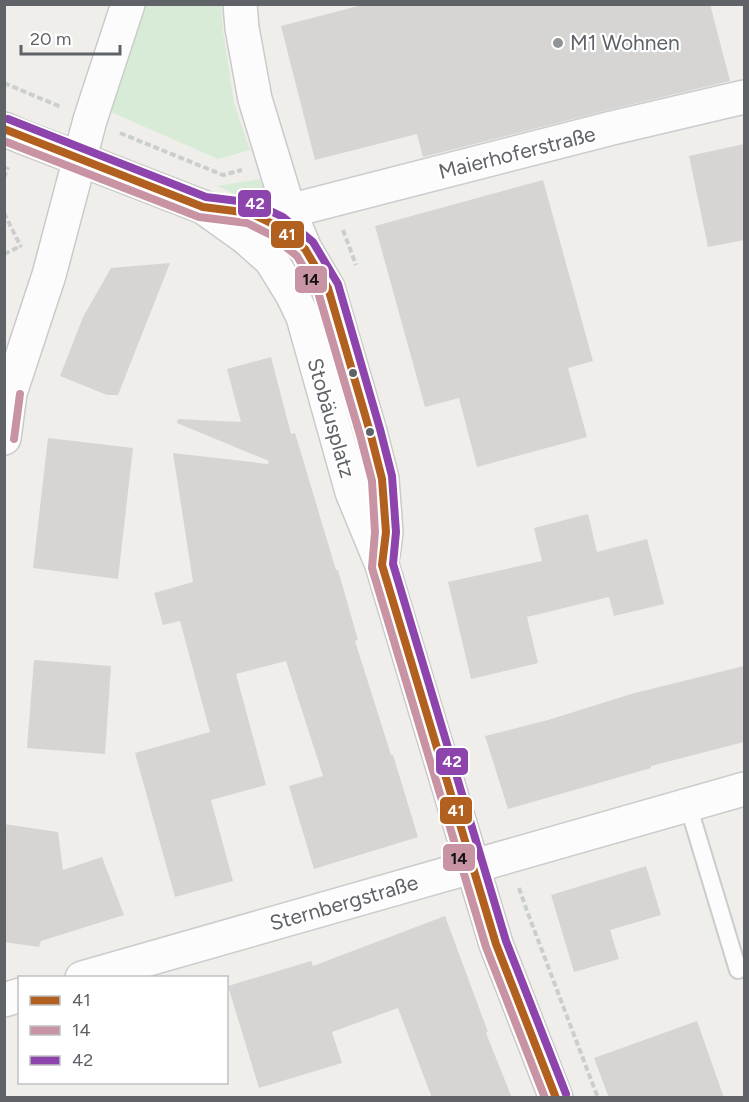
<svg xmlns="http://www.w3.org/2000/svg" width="749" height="1102" viewBox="0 0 749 1102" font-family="Figtree,sans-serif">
<rect width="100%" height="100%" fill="#efeeea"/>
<path fill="#d8ebd6" d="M143,5H221L223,31L234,103L250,150L218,159L111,112Z
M260,179L271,209L270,212L265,211L253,203L217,186Z"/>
<path fill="#d6d5d3" d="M366,4H710L730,81L608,110L423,157L417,134L315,160L281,26Z
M744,144V240L708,247L689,156Z
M543,180L593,361L568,368L587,437L477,467L459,398L425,407L375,226Z
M170,263L118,395H107L60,376L83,317L111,268Z
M271,357L291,434L295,433L336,570H338L358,640L355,641L391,755H393L418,837L314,869L289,786L323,776L286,661L236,674L266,785L211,800L233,881L175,897L135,753L210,732L180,621L163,625L154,593L193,582L173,453L268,464L269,461L177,423L178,419L241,422L227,369Z
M48,438L133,448L118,579L33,568Z
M588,514L597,552L647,539L664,604L614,616L609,597L527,617L538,663L471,679L448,582L542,561L534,528Z
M34,660L111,666L105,754L27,748Z
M744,666V742L651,766V768L508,809L485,736L548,720L631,694Z
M4,824L58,832L63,870L102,857L124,915L41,941L39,947L4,942Z
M646,866L661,915L610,930L619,959L574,972L551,895Z
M445,916L488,1032L486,1033L512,1098H432L398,1008L332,1032L342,1063L259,1088L228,986L311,961L313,966Z
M697,1021L724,1098H609L594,1058Z"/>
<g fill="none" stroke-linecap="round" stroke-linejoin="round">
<g stroke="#cbcccc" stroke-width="20">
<path id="lane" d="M216,209L250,213L277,226L295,241
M688,805L738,970"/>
</g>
<g stroke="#cbcccc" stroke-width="36">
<path id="street" d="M289,211L612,128L744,97
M82,978L744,789
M4,1000L20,995"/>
</g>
<g stroke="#cacacb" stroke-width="36">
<path id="secondary" d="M240,4L242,28L255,99L289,211L305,249L328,288L370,432L382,479L386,532L383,555
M4,129L20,136L203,207L245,237L271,260L292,294L303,317L352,492L382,565L496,944L556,1098
M4,438L10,393L49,275L90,120L128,4"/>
</g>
<path stroke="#cacfcc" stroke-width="4" stroke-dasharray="6 3" stroke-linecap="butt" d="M4,83L61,107
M120,133L223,175L242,170
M4,178L8,167
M4,213L21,247
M343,230L356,265
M4,254L21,246
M519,888L527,911L598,1098"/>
<use href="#lane" stroke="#fdfcfc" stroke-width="16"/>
<use href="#street" stroke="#fdfcfc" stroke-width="33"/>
<use href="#secondary" stroke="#fdfcfc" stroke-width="33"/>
<g stroke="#fff" stroke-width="12">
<path id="bus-1" d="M4,129L203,207L250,213L277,226L305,249L328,288L370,432L382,479L386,532L382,565L496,944L556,1098"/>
</g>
<g stroke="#fff" stroke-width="12">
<path id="bus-2" d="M4,141L199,217L247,223L271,235L297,256L318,292L360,435L372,481L375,532L372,568L486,947L545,1098
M14,439L20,394"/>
</g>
<g stroke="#fff" stroke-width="12">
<path id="bus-3" d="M8,119L206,197L254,203L283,217L313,242L338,284L380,429L392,476L396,532L393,564L506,941L566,1094"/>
</g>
<use href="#bus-1" stroke="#b1601f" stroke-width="8"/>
<use href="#bus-2" stroke="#c894a3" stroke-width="8"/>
<use href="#bus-3" stroke="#8e44ad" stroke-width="8"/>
</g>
<circle fill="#919496" stroke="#fff" stroke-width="2" cx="558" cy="43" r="6"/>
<g fill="#5f6368" stroke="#fff" stroke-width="2">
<circle cx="353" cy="373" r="5"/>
<circle cx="370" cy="432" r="5"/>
</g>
<g text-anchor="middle" stroke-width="4.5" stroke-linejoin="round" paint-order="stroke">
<g font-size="21" fill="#5f6368" stroke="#fff" text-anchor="start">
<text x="570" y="50">M1 Wohnen</text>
</g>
<g font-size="21" fill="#5f6368" stroke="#fff">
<text transform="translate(517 153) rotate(-14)" y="7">Maierhoferstraße</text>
<text transform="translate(331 418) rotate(74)" y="7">Stobäusplatz</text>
<text transform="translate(344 903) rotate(-16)" y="7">Sternbergstraße</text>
</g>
</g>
<g stroke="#fff" stroke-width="2">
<rect x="237" y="189" width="35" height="29" rx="6" fill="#8e44ad"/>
<rect x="270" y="220" width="35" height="29" rx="6" fill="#b1601f"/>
<rect x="294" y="265" width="34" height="29" rx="6" fill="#c894a3"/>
<rect x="435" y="747" width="34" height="29" rx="6" fill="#8e44ad"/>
<rect x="439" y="796" width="34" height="29" rx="6" fill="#b1601f"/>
<rect x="442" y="843" width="34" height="29" rx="6" fill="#c894a3"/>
</g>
<g font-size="16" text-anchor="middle" font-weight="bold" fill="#fff">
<text x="255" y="209">42</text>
<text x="287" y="240">41</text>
<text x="452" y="767">42</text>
<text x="456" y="816">41</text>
</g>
<g font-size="16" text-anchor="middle" font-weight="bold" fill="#111">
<text x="311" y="285">14</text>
<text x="459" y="864">14</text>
</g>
<rect width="749" height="1102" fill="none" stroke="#5f6368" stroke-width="12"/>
<rect x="18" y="976" width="210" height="108" fill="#ffffff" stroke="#bfc1c3" stroke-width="1.5"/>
<rect x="30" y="996" width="30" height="9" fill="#b1601f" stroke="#bfc1c3" stroke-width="1.5"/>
<text x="72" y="1006" font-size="18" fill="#5f6368">41</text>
<rect x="30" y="1026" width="30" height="9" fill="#c894a3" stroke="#bfc1c3" stroke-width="1.5"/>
<text x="72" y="1036" font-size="18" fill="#5f6368">14</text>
<rect x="30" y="1056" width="30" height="9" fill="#8e44ad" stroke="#bfc1c3" stroke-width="1.5"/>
<text x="72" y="1066" font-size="18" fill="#5f6368">42</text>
<path d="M21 45v9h99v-9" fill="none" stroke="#5f6368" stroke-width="3"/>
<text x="30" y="45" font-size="18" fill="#5f6368" stroke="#ffffff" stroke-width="4.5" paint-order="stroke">20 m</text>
</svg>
